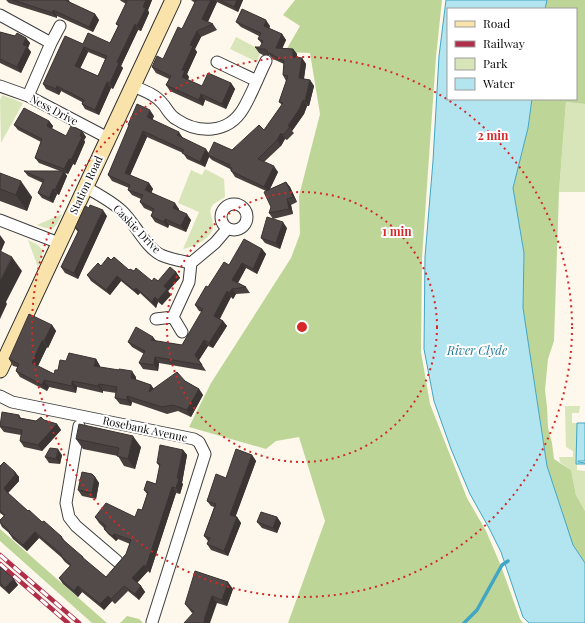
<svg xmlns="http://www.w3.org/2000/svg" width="585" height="623" viewBox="0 0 585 623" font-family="'Playfair Display',serif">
<rect width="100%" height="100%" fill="#fef7eb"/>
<path fill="#d7e5b8" d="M236,37L259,49L258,53L260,54L257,62L230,49Z
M2,95L23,103L1,143L0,100Z
M566,102L585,104V192H559Z
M205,169L224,179L225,197C221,200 215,202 212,206C208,213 213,218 213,225C214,238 193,247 183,249L199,212L178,203L191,170L202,175Z
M62,214C55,230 54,231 37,225Z
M28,240L38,245L43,251L38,267Z
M565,406H580L579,413H572V423H577V470L585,471V511L576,495L571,470L560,462L559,457H573V451L566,447Z"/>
<path fill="#bed598" d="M295,0H442L436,57L422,258L421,352L430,404L467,498L486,531L501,566L520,619L523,623H288L325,521L299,437L276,441L266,449L189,427L211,383L291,258L300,234L299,196L320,114L310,53L285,52L300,26L283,15Z
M547,0H585V104L566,102L559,192L554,341L548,359L545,390L547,407L548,428L552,443L554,459L571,470L576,495L585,511V563L573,545L547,466L523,308L524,253L513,188L528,128L532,99H576V9H545Z
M0,529L107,623H92L0,541Z
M127,616L139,619L143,623H120Z"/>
<path fill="#b3e5f1" stroke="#40a6c3" d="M446,0H547L545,9H448V99H532L528,128L513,188L524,253L523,308L547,466L573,545L585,563V623H529L523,617L501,552L489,528L470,494L451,449L434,401L424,349L425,257L433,161L439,56Z
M577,423H585V461H578V462L585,463V464H576Z"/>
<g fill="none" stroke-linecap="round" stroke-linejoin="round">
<path stroke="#40a6c3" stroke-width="3.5" d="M464,623L477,610L502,565L508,561"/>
<g stroke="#3e3e3e" stroke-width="13">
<path id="street" d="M0,15L51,43L28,96
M51,43L60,26
M217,62L257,81
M0,86L28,96L108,138
M133,86C142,90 155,94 162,103C167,108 169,115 176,119C198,134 228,134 243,109C252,94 258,77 266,61
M85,187C98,194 111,201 122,211C135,223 145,247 161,255C170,259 181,261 191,263L215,243L227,229
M221 217a13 13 0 1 1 26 0a13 13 0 1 1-26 0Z
M0,220L59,243
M173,317L189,282L191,263
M156,319L173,317L182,332
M0,396L12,402L194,439L199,442L205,454L152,622
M79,426L66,503L69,517L76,526L117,561"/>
</g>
<g stroke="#2d2d2d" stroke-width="17">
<path id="secondary" d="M0,370L173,0"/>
</g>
<use href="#street" stroke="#fff" stroke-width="11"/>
<use href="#secondary" stroke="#f9e3ab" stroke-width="15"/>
<g stroke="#b12e4b" stroke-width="4.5">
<path id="rail" d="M0,555L79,623
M0,564L68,623"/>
</g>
<use href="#rail" stroke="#fff" stroke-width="3" stroke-dasharray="9" stroke-linecap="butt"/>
</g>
<path fill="#47403f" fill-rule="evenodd" d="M6,0H69L70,3L95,14L99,20L93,32L57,16V18L9,3Z
M120,0H152L148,10L149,13L141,31L138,30L121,66L123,68L113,89L111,88L99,115L85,109L82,104V102L61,91L59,95L46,89L43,84L83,44L110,43L118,26L116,24L126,4L121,1ZM88,52L105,59L98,76L80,68Z
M191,0H243L238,12L217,2L208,22L213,24L217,30L201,37L195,49L197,52L187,74L189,77L188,80L202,86L231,83L235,89L226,109L205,100L203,106L170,91L166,85L169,79L156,73L152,67L163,59L182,29L195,3Z
M236,22L270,26L269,29L282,34L286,40L282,48L293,49L297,54V57L302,58L306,64L304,79L310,80L314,86L309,106H307L304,114L292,131L294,133L287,140L285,139L281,146L264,162L278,172L270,189L286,182L290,187L297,202L291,205L293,214L273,219L269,213L271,207L266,191L235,177L230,169L212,160L209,157L205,167L187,159L183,153L147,137L130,175L149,183L153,189L151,192L179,209V210L191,220L186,232L169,225L168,228L155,222L151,216L153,212L144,208L140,202L141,199L132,195L128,190L129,188L112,181L108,175L129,126L128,125L154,116L152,120L183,138L209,153L232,150L264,130L282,105L279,102L286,81L283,75L284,64L273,59L269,55H263L259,53L255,47H260L262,44L258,39L259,36L241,27Z
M0,32L15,36L26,38L30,43L28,48L31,52L21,73L0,63Z
M49,121L53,126L52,129L66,136L82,131L86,137L84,140L85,142L75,165L73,164L68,174L65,173L67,176L59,195L57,194L53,203L42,198L38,193L43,183L28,176L24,171H60L39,163L35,158L41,142L18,130L14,125Z
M0,173L32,197L27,211L0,201Z
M107,216L78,279L65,273L61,267L78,232L75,228Z
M287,228L280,249L265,243L261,238Z
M262,249L266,254L257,274L246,268L238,283L246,287L250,293L236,294L233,299L231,297L220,319L223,321L227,326L213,348L208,346L199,360L206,371L159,363L158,371L143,369L139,363L144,354L132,347L128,342L156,341L182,345L202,312L199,311L195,305L208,287L229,265Z
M111,260L129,270L134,271L152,281H158L176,272L180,278L168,291L171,295L162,305L158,302L156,308L140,293L138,295L121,281L110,295L91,281L87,275L101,266Z
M52,325L56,331L48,348L47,347L38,366L54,374L66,361L96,359L100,366V367L136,377V380L151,385L154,389L185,381L199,389L203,395L191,417L178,411L167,414L132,402L131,406L120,404L115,398L116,393L103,391V393L77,387L76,393L49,387L47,391L20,377L16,371L17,367L13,366L9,359Z
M19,415L21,418L36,421L44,420L57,424L61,430L42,451L24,447L20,441L21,435L4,432L0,427V424Z
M76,439L141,447L135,469L124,466L118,456L83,449Z
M183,450L187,455L182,483L183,484L180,494L176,493L150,573L148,571L137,583L141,586L145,592L139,600L128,591L115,604L112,601L104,610L82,592L78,597L63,584L59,578L70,566L65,562L61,557L39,538L27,551L13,539L9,533L2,527L0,523V520L4,516L0,513V466L15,472L19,477V481L8,493L10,496L28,511L62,537L66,543L83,557L85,560L106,577L126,554L130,544L118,539L116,541L108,534L104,529V528L99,523L95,517H135L142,510L147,494L144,490L156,484L160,467L157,463Z
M62,455L60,464L49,463L45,457Z
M252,455L256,461L235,517H237L241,523L228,556L211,550L207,544L208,541L204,536L214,507L211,506L207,501L226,478Z
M95,477L99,483L96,499L82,496L78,490Z
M277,517L281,523L277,533L262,528L257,522Z
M0,567L18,585L9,594L0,586Z
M233,589L227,606L217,603L192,613L185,604Z"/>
<path fill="#3a3433" d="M146,0H152L148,10L149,13L141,31L137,26L143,7Z
M211,0H215L217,2L206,25L202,19Z
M237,0H243L238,12L234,7Z
M53,10L57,16V18L53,13Z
M95,14L99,20L93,32L89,27Z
M266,20L270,26L268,32L264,26Z
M135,24L138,30L121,66L123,68L113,89L110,83L117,62Z
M197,31L201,37L195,49L197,52L187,74L189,77L186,83L182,77V70L190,45Z
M282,34L286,40L280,54L276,48Z
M26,38L30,43L28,48L31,52L21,73L17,67L23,45Z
M84,47L88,52L79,71L75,66Z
M293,49L297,54V63L293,57Z
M302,58L306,64L303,84L299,78Z
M310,80L314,86L309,106L305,101Z
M107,82L111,88L99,115L95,110Z
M231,83L235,89L226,109L222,104Z
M57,86L61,91L59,95L56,89Z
M201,94L205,100L203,106L199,100Z
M303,100L307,106L304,114L292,131L290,127L288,126Z
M150,110L154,116L151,123L147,117Z
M49,121L53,126L50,132L47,126Z
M82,131L86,137L84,140L85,142L75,165L71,160Z
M143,131L147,137L129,178L125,173Z
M179,132L183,138L177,135Z
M281,133L285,139L281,146L277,140Z
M206,149L210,155H208L209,157L205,167L200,162Z
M69,159L73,164L68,174L64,169Z
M274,166L278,172L268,193L264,187Z
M64,171L67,176L59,195L55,190Z
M21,181L32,197L27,211L16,195Z
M286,182L290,187L297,202L293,197Z
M149,183L153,189L150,196L145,190Z
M53,189L57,194L53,203L49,198Z
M287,199L291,205L293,214L289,209Z
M175,203L179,209L177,214L173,208Z
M103,210L107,216L78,279L74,273Z
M187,214L191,220L186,232L181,226Z
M165,219L169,225L168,228L164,222Z
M283,222L287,228L280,249L276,243Z
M0,235L5,242L0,254Z
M262,249L266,254L257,274L253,269Z
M12,257L22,271L6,302L7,304L0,319V281Z
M242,263L246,268L236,286L232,280Z
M176,272L180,278L168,291L171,295L162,305L158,300L164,286Z
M117,276L121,281L110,295L106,290Z
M136,288L140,293L138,295L134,290Z
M232,289L236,294L233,299L229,293Z
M227,291L231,297L218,321L214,316Z
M155,297L158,302L156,308L152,302Z
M223,321L227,326L213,348L209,343Z
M52,325L56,331L48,348L44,341Z
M153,337L157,342L151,340Z
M204,340L208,346L199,360L195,355Z
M42,341L47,347L36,370L32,363Z
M155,357L159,363L158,371L154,365Z
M96,359L100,366L99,372L94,366Z
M132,371L136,377L135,385L131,378Z
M44,380L49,387L47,391L42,385Z
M72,381L77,387L76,393L72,386Z
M99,384L103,391V393L98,386Z
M151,385L155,391L149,392Z
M199,389L203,395L191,417L187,410Z
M127,396L132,402L131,406L127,400Z
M57,424L61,430L42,451L38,445Z
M133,436L141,447L135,469L128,459Z
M58,449L62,455L60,464L56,459Z
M183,450L187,455L182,483L183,484L180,494L176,488Z
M252,455L256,461L234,521L230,515Z
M15,472L19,477V481L8,493L11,497V498L4,488Z
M95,477L99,483L96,499L92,493Z
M172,487L176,493L150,573L146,567Z
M237,517L241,523L228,556L224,551Z
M277,517L281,523L277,533L273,528Z
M35,532L39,538L27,551L23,545Z
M114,534L118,539L116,541L112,536Z
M144,565L148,571L136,584L132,578Z
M14,579L18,585L9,594L5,588Z
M228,582L233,589L227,606L222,600Z
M78,586L82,592L78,597L74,591Z
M141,586L145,592L139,600L135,594Z
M108,596L112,601L104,610L100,604Z
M212,596L217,603L210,623H204V619Z"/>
<path fill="#534b49" stroke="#3a3433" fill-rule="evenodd" d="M13,0H65L95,14L89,27L53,10V13Z
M125,0H146L143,7L146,8L137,26L135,24L117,62L119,63L110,83L107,82L95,110L82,104L84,100L57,86L56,89L43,84L65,36L83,44L88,33L110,43L119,25L116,24L127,1ZM84,47L107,56L98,76L75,66Z
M196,0H211L202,19L213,24L197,31L190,45L193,46L182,70L185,71L182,77L202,86L208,73L231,83L222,104L201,94L199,100L166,85L171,76L152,67L157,56L163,59L178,27L182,29Z
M220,0H237L234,7Z
M242,9L266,20L264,26L282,34L276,48L293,49V57L302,58L299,78L310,80L305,101L303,100L300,108L288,126L290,127L283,135L281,133L277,140L258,159L274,166L264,187L231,171L232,168L229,167L230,165L208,155L214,142L232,150L259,125L264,130L283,103L279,102L288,76L283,75L284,61L269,53L265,49H259L255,47H260L263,41L258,39L261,33L236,22Z
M0,32L15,36L17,33L26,38L23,45L27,46L17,67L0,59Z
M137,104L150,110L147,117L179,132L177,135L206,149L200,162L182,153L184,150L143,131L125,173L149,183L145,190L175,203L173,208L187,214L181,226L165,219L164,222L151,216L154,209L140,202L143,195L128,190L130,185L108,175L129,125H128Z
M24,108L49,121L47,126L66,136L71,126L82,131L80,136L82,137L71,160L69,159L64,169L35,158L42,139L14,125Z
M24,171H64L55,190L53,189L49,198L38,193L44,180Z
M0,173L21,181L16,195L0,189Z
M286,182L293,197L287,199L289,209L269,213L271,207L264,192Z
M90,205L103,210L74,273L61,267L79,230L75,228L85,206L89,208Z
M267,217L283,222L276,243L261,238Z
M244,239L262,249L253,269L242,263L232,280L246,287L232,289L229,293L227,291L214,316L223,321L209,343L204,340L195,355L202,365L155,357L154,365L139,363L145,351L128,342L136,327L153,337L151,340L182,345L203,309L195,305L206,286L208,287L224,262L229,265Z
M0,251L12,257L0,281Z
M108,257L111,260L114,257L129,270L130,269L134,271L136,268L152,281L154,278L158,281L170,267L176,272L164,286L167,289L158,300L155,297L152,302L136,288L134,290L117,276L106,290L87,275L98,263L101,266Z
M29,314L52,325L44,341H42L32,363L54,374L55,370H58L60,360L66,361L69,353L96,359L94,366L119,370V369L132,371L131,378L151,385L149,392L177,372L185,381L199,389L187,410L173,405L162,407L127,396V400L115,398L117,387L99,384L98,386L72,381V386L44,380L42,385L16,371L19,364L9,359Z
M2,412L19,415V418L36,421L41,417L44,420L57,424L38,445L20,441L22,430L0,426Z
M79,424L133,436L128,459L117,456L119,448L76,439Z
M160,445L183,450L177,478L179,479L176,488L172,487L146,567L144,565L132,578L141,586L135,594L124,586L111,599L108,596L100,604L78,586L74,591L59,578L71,565L61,556L62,555L35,532L23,545L9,533L10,532L0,522V520L5,515L0,511V466L4,462L15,472V475L4,488L7,492L28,511L29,510L42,522L44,521L62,537L61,538L83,557H82L106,577L126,554L131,540L114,534L112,536L104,529L106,526L95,517L106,503L135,517L138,509L142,510L148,492L144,490L147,481L156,484L160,464L157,463Z
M50,448L58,449L56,459L45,457Z
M236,449L252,455L230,515L237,517L224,551L207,544L210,538L204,536L216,504L207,501L216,474L226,478Z
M82,472L92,474L95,477L92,493L78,490Z
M261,512L277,517L273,528L257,522Z
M0,567L14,579L5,588L0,583Z
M195,571L228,582L222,600L212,596L204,619H205L204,623H184L194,612L185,604Z"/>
<g fill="none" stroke="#d62828" stroke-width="2" stroke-dasharray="2 4">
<circle cx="302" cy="327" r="135"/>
<circle cx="302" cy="327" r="270"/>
</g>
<g text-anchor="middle" stroke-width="4" stroke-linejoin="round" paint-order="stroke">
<g font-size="11" fill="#0b0b0b" stroke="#fff">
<text transform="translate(54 110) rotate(28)" y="4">Ness Drive</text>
<text transform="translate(86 185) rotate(-65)" y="4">Station Road</text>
<text transform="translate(137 229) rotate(46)" y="4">Caskie Drive</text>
<text transform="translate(145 429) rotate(12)" y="4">Rosebank Avenue</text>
</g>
<g font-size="12" font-style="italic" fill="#1e7594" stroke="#fff">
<text x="477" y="355">River Clyde</text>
</g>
</g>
<circle cx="302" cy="327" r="6" fill="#d62828" stroke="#fff" stroke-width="2"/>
<g font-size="12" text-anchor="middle" font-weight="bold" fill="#d62828" stroke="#fff" stroke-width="4" stroke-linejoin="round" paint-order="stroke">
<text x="493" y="140">2 min</text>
<text x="397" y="236">1 min</text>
</g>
<rect x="447" y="8" width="130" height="92" fill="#ffffff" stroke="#9d9d9d"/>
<rect x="455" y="21" width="20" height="6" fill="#f9e3ab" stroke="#9d9d9d"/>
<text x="483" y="28" font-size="12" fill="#0b0b0b">Road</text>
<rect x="455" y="41" width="20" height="6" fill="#b12e4b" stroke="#9d9d9d"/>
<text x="483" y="48" font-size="12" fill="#0b0b0b">Railway</text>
<rect x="455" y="58" width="20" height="12" fill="#d7e5b8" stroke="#9d9d9d"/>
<text x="483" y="68" font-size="12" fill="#0b0b0b">Park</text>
<rect x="455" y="78" width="20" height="12" fill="#b3e5f1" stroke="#9d9d9d"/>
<text x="483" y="88" font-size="12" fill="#0b0b0b">Water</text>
</svg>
